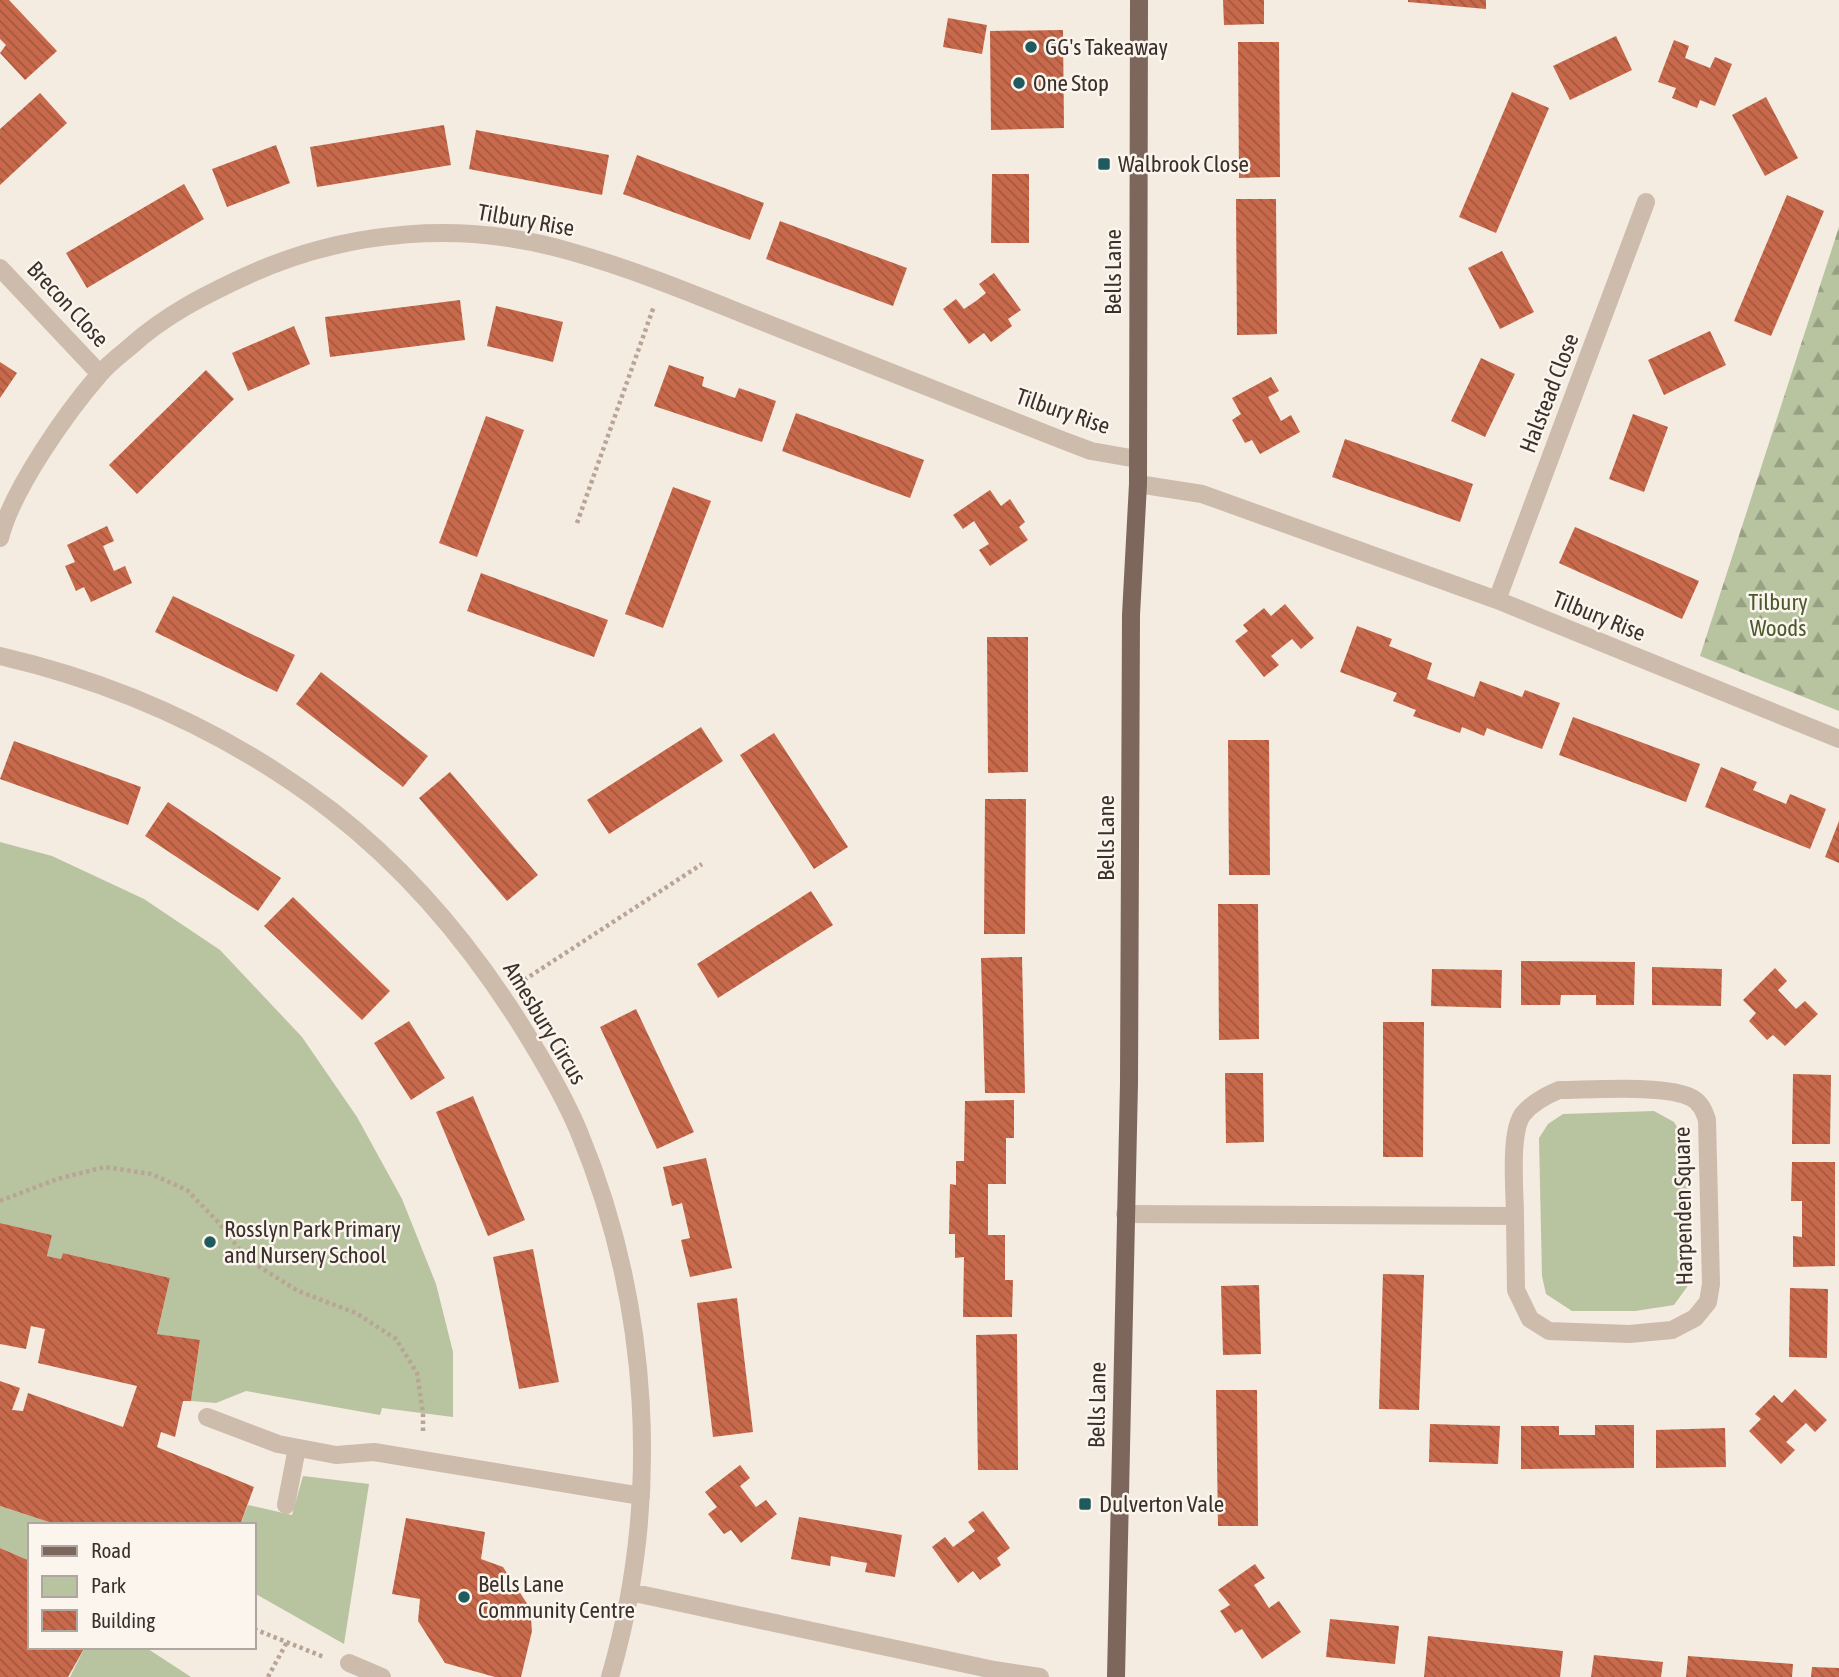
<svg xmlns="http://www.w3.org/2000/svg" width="1839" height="1677" viewBox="0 0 1839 1677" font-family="'Asap Condensed',sans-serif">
<defs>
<pattern id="forest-firs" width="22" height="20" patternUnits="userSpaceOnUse" patternTransform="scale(1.75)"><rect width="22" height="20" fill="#b8c4a0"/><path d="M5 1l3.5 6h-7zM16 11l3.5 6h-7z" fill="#97a083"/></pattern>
<pattern id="building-back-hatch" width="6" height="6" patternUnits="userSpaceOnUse" patternTransform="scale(1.75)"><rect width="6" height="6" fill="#c8694b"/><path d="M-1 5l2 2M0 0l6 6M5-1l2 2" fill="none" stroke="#a4573f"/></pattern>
</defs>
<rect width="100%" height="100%" fill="#f4ebe1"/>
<path fill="#b8c4a0" d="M0,842L52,856L144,899L220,950L302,1037L357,1117L402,1199L436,1284L453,1352V1417L382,1408L380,1415L246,1391L216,1403L191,1401L200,1341L157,1334L170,1278L63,1253L61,1259L47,1256L52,1235L0,1223Z
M1654,1111L1674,1122L1689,1148L1692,1280L1674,1305L1635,1311H1572L1546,1294L1542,1276L1539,1138L1548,1124L1563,1114Z
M303,1476L369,1484L344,1644L254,1593V1525H240L248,1505L292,1515Z
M0,1506L58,1525H30V1561L0,1548Z
M85,1647H145L191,1677H70Z"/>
<path fill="url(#forest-firs)" d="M1839,227V711L1700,656Z"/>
<path fill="url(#building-back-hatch)" d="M0,0H9L57,51L25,80L0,53L6,45L0,39Z
M1223,0H1264V24L1224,25Z
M1408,0H1486V9L1408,2Z
M948,18L987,25L982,54L943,47Z
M1063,30L1064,128L991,130L990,31Z
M1616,36L1632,70L1570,100L1553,66Z
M1674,40L1689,46L1685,58L1710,68L1715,57L1732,64L1715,106L1700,100L1697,108L1672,98L1676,88L1658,82Z
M1238,42H1279L1280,177L1239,178Z
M1512,92L1549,108L1496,233L1459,217Z
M40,93L67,123L0,185V129Z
M1766,97L1798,158L1765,176L1732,115Z
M444,125L451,165L317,187L310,147Z
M476,130L609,155L602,195L469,169Z
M276,145L290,183L227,207L212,169Z
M637,155L764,203L750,240L623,194Z
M992,174H1029V243H991Z
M184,184L204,219L87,288L66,253Z
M1787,195L1824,211L1771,336L1734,321Z
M1236,199H1276L1277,334L1237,335Z
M780,221L907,268L893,306L766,259Z
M1502,251L1534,312L1500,329L1468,268Z
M994,273L1021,310L1008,319L1012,326L991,342L984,333L969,344L943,309L956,299L964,309L976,301L986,293L979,284Z
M460,300L465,340L330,357L325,317Z
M496,306L563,322L553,362L487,346Z
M294,326L310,364L248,391L232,353Z
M1710,331L1726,365L1664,395L1648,360Z
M1481,358L1515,374L1485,437L1451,421Z
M0,362L17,373L0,398Z
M669,365L704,377L702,386L735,398L739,388L776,401L762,442L654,406Z
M206,370L234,399L137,494L109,465Z
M1271,377L1279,391L1268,397L1281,421L1291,415L1300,432L1260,454L1252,440L1245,443L1232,420L1241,414L1232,398Z
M796,413L924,460L910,498L782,451Z
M1633,414L1668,427L1644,492L1609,479Z
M486,416L524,430L477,557L439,543Z
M1345,439L1473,484L1460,522L1332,477Z
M673,487L711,501L663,628L625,614Z
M990,490L1001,506L1010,499L1025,522L1019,527L1028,540L990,566L979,550L989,544L974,521L963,529L953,515Z
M107,526L114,541L103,546L114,571L125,566L132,583L91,602L84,587L76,591L65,566L75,562L67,545Z
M1575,527L1699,581L1682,619L1559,563Z
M481,573L608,620L594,657L467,611Z
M173,596L295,655L277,692L155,632Z
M1285,604L1314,638L1301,649L1292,639L1271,656L1279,665L1264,677L1235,641L1248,631L1243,625L1264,608L1271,616Z
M1357,626L1392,639L1389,646L1432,663L1427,679L1474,697L1480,681L1522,697L1525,690L1560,703L1542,749L1487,728L1484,736L1462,727L1460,733L1413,716L1416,710L1393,701L1397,693L1340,672Z
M987,637H1028V772L988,773Z
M321,672L428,756L403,787L296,704Z
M1573,717L1700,764L1686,802L1559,755Z
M701,727L723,761L609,834L587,800Z
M774,733L848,847L814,869L740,755Z
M1228,740H1269L1270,875H1229Z
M14,741L141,787L128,825L0,779Z
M1721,767L1757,782L1753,790L1786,804L1790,794L1826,809L1810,849L1705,807Z
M450,772L538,875L507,901L419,798Z
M985,799H1026L1025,934H984Z
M168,802L281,878L258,911L145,836Z
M1839,821V863L1825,857Z
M811,891L833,925L718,998L697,964Z
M293,897L390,991L362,1020L264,926Z
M1218,904H1258L1259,1039L1219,1040Z
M1022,957L1025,1093H985L981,958Z
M1521,961L1635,962L1634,1005H1596V995H1561L1560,1005H1521Z
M1652,967L1722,969L1721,1006L1652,1005Z
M1775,968L1787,981L1778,990L1796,1009L1805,1001L1818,1014L1785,1046L1773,1035L1767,1040L1749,1021L1756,1013L1743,1000Z
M1432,969L1502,970L1501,1008L1431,1006Z
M636,1009L694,1132L657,1149L600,1027Z
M409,1021L445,1078L411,1100L374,1043Z
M1383,1022H1424L1423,1157H1383Z
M1225,1073H1263L1264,1142L1226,1143Z
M1793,1074L1831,1075L1830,1144H1792Z
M473,1096L525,1220L488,1236L436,1112Z
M1014,1100V1138H1006V1184H988V1235H1005V1280H1013L1012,1317H963L964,1257L955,1258V1234H949L950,1184L956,1185V1161H964L965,1101Z
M706,1158L732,1268L690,1277L681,1240L690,1238L682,1203L672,1206L663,1167Z
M1792,1162H1835V1266L1793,1267V1236L1802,1237V1201H1791Z
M0,1223L52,1235L47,1256L61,1259L63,1253L170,1278L157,1334L200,1340L191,1401H183L175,1437L161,1432L157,1447L254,1487L240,1525H58L0,1506V1381L20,1388L12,1410L23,1411L28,1393L123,1427L137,1386L38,1363L45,1329L31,1326L26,1349L0,1344Z
M533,1249L559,1382L519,1389L493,1257Z
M1383,1274L1424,1275L1419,1410L1379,1409Z
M1259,1285L1261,1354L1223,1355L1221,1286Z
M1790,1288L1828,1289L1827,1358L1789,1357Z
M737,1298L753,1432L713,1437L697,1303Z
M1017,1334L1018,1470H978L976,1335Z
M1795,1389L1827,1420L1815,1432L1806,1423L1786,1442L1795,1450L1781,1464L1749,1431L1761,1419L1755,1414L1774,1395L1782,1403Z
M1216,1390H1257L1258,1526H1218Z
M1430,1424L1500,1426L1498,1464L1429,1462Z
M1595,1425H1634V1468L1521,1469V1426H1559V1435H1595Z
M1725,1428L1726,1467L1656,1468V1430Z
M740,1465L750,1478L740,1486L756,1507L766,1500L777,1514L741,1543L731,1530L724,1534L708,1514L717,1507L705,1492Z
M983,1511L1010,1548L997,1558L1001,1565L980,1580L973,1571L958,1583L932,1547L945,1537L953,1547L975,1531L968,1522Z
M799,1517L902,1535L895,1577L865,1572L867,1563L831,1556L830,1566L791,1559Z
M406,1518L485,1532L481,1559L503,1567L530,1608L532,1631L521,1677H495L445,1663L418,1621L420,1599L392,1594Z
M0,1548L30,1561V1647H85L68,1677H0Z
M1255,1564L1265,1578L1254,1585L1269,1608L1279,1601L1301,1632L1262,1659L1242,1629L1235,1633L1220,1611L1230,1605L1218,1590Z
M1330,1619L1399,1626L1395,1664L1326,1657Z
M1428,1636L1563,1651L1560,1677H1424Z
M1594,1655L1663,1662L1661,1677H1591Z
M1688,1656L1793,1664L1792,1677H1686Z
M1812,1667L1839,1668V1677H1811Z"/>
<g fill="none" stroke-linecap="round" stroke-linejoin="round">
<path stroke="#b9a596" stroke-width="4.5" stroke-dasharray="3.5 3.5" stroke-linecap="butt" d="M577,523L654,306
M524,980L702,864
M0,1201L57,1179L105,1167L151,1174L187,1190L218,1222L247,1259L298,1291L356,1313L396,1339L417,1373L423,1413V1432
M254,1629L324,1657
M268,1677L287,1642"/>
<path stroke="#cdbbac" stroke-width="18" d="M0,268L100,374
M1138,484L1202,494L1497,600L1839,739
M0,538C12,490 66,413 99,375C108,364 120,355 131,346C165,315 205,295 246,276C348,229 465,220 572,252C643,272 712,302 781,329C874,366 968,403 1062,440L1091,451L1137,459
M1497,600L1646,202
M0,656C121,684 233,735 332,811C413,874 479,955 532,1043C549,1071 566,1101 579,1132C650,1303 662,1499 610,1677
M1125,1214L1515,1216C1515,1192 1509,1132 1523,1114C1532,1103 1547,1095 1559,1090C1590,1090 1668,1084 1692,1098C1701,1103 1704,1111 1707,1120L1711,1284L1708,1302L1695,1318L1672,1330L1629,1334L1549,1331L1530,1319L1516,1290L1515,1216
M207,1417L278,1444L336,1455L374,1452L641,1496
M286,1505L297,1448
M630,1592L994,1670L1040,1677
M349,1663L382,1677"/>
<path stroke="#7d675c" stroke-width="18" d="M1116,1677L1129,1083L1131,615L1138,484L1139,0"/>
</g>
<g fill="#1f5a5e" stroke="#fbf5ee" stroke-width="2.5">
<circle cx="1031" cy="47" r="7"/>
<circle cx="1019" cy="83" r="7"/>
<rect x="1097" y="157" width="14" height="14" rx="3.5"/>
<circle cx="210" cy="1242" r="7"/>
<rect x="1078" y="1497" width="14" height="14" rx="3.5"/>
<circle cx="464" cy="1597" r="7"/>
</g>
<g text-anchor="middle" stroke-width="5" stroke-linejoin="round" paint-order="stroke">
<g font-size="23" fill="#3b302b" stroke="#fbf5ee" text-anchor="start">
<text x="1045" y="55">GG's Takeaway</text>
<text x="1033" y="91">One Stop</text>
<text x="1118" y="172">Walbrook Close</text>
<text x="224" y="1237">Rosslyn Park Primary<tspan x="224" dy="26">and Nursery School</tspan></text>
<text x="1099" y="1512">Dulverton Vale</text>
<text x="478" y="1592">Bells Lane<tspan x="478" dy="26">Community Centre</tspan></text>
</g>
<g font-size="23" fill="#3b302b" stroke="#fbf5ee">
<text transform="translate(526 220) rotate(10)" y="8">Tilbury Rise</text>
<text transform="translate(1113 272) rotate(-90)" y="8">Bells Lane</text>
<text transform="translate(68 304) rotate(47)" y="8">Brecon Close</text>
<text transform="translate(1549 393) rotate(-69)" y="8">Halstead Close</text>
<text transform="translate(1063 411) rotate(19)" y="8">Tilbury Rise</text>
<text transform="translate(1599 616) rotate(22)" y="8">Tilbury Rise</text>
<text transform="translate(1106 838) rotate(-90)" y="8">Bells Lane</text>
<text transform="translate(545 1023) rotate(59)" y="8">Amesbury Circus</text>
<text transform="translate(1683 1206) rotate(-91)" y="8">Harpenden Square</text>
<text transform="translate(1097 1405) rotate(-89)" y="8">Bells Lane</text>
</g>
<g font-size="23" fill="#4a5a2e" stroke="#fbf5ee">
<text x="1778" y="610">Tilbury<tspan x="1778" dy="26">Woods</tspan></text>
</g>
</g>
<rect x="28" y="1523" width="228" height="126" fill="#fbf5ee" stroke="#aea6a0" stroke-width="2"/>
<rect x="42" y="1546" width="35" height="10" fill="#7d675c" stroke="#aea6a0" stroke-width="2"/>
<text x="91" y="1558" font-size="21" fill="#3b302b">Road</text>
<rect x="42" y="1576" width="35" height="21" fill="#b8c4a0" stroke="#aea6a0" stroke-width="2"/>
<text x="91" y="1593" font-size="21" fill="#3b302b">Park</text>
<rect x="42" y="1610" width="35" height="21" fill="url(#building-back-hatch)" stroke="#aea6a0" stroke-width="2"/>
<text x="91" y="1628" font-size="21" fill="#3b302b">Building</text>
</svg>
